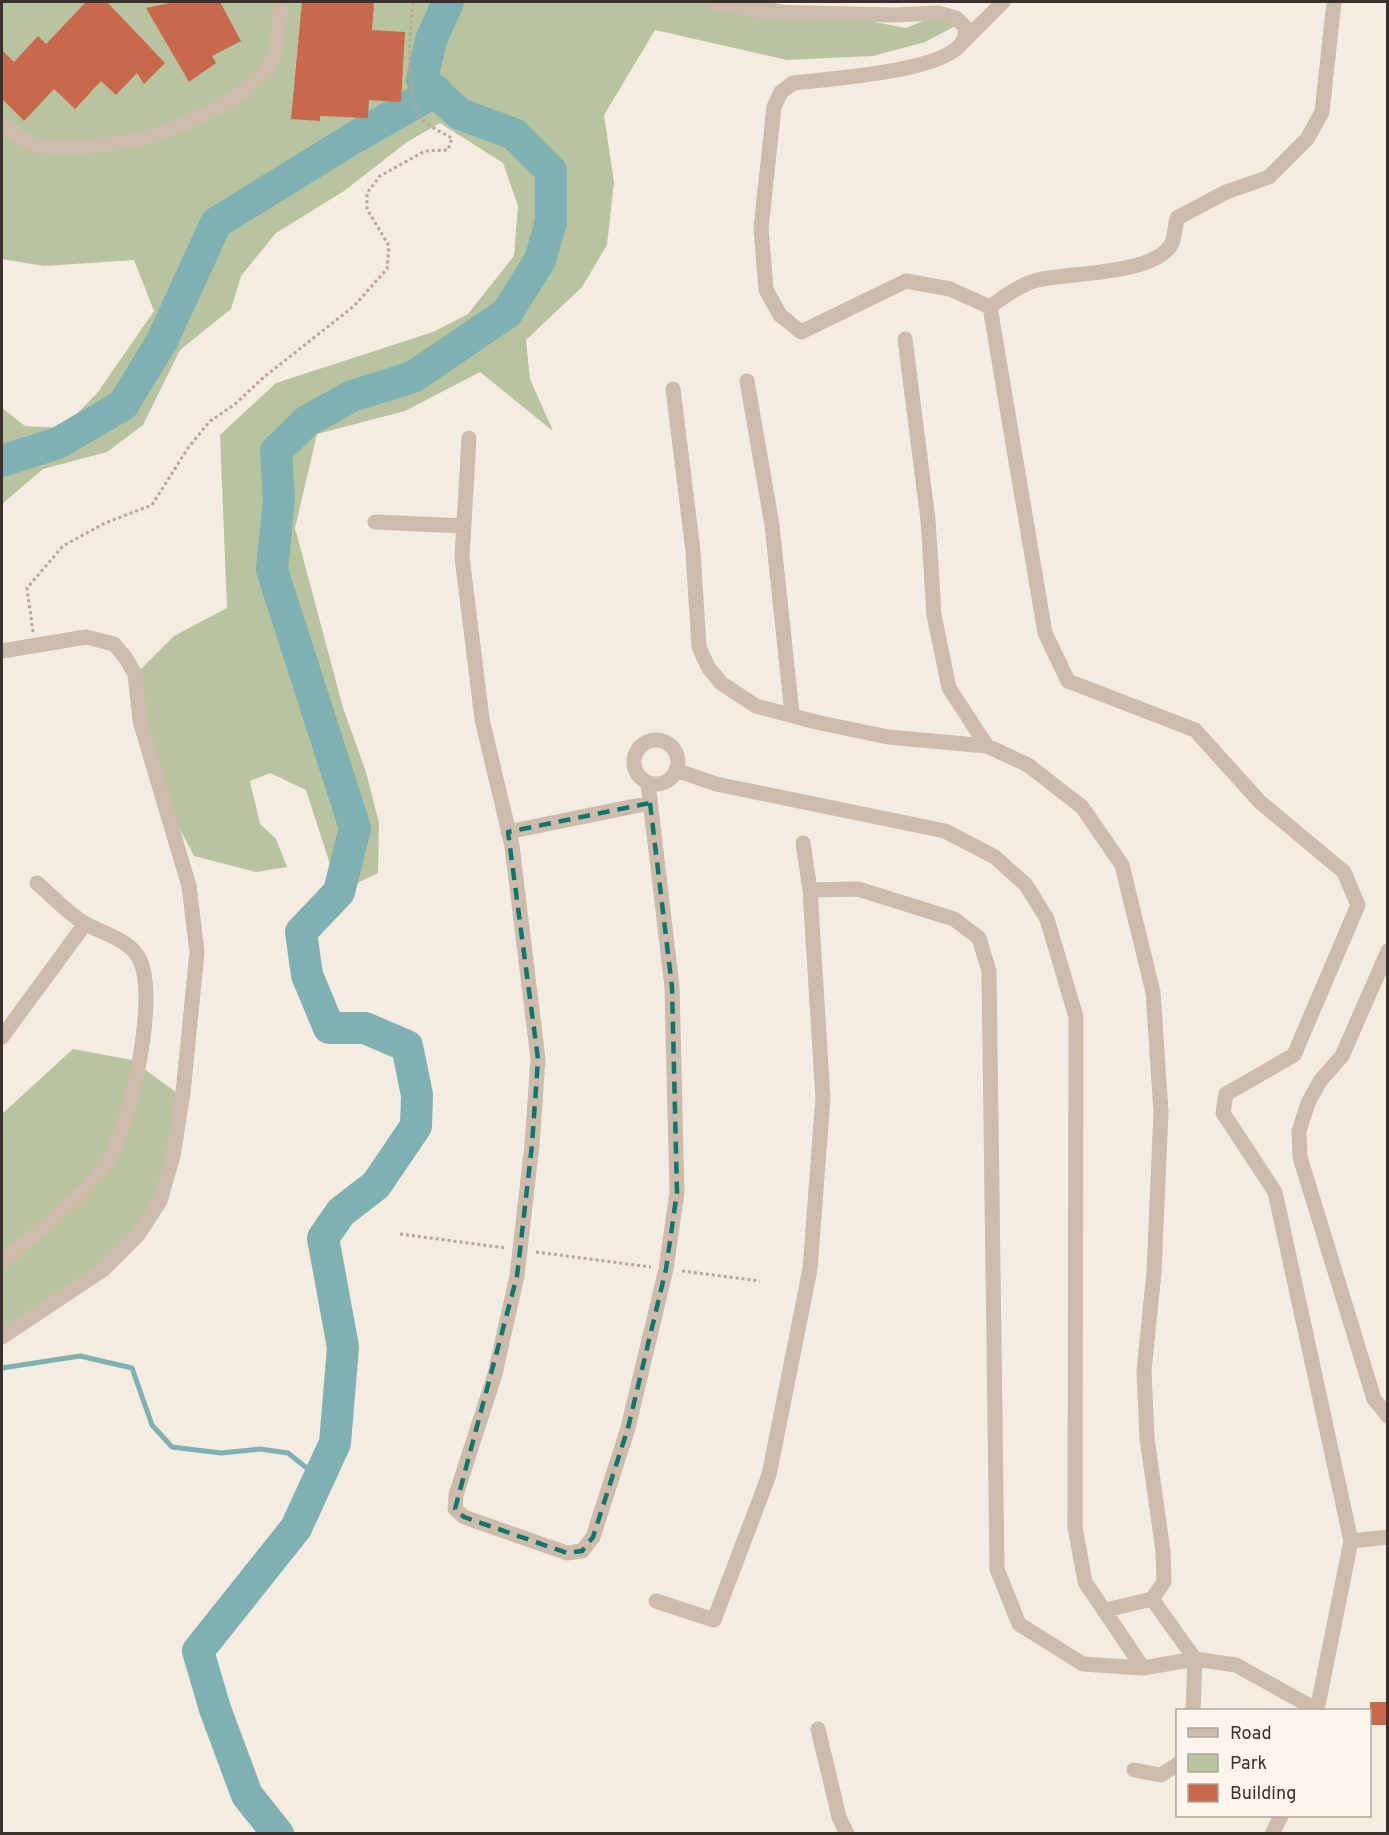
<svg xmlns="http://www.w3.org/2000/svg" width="1389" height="1835" viewBox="0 0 1389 1835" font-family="Overpass,sans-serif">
<rect width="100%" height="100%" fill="#f4ebe1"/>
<path fill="#b8c4a0" d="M2,2H768L906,28L943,13L965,21L925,42L873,56L787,60L655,30L604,115L614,182L607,245L582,287L526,340L530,379L553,431L480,372L405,411L317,434L295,528L343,708L366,772L379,823L378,873L339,892L306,790L270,773L250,781L260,824L276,839L287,867L256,872L194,856L153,778L133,677L174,636L227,608L220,435L276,383L433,332L468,314L514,256L518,206L503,163L440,123L407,142L344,191L276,233L241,276L231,309L180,350L143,425L107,452L43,469L2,504V408L25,426L63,428L98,392L154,311L134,260L44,266L2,259Z
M73,1049L132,1060L181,1096L171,1160L136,1239L2,1339V1114Z"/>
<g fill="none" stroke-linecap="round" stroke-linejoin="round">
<path stroke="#7fb0b2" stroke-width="5" d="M2,1368L80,1356L132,1368L152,1425L172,1447L221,1453L260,1449L288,1453L308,1469L314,1491"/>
<path stroke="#7fb0b2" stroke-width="32" d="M2,461L58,443L123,405L162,341L216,223L352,139L436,91
M278,1834L247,1795L215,1709L198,1651L296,1528L335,1443L343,1347L323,1238L341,1212L376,1185L416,1126L417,1095L407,1046L365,1028H329L307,975L301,932L339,892L355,828L272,570L279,500L276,451L307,421L352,396L413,377L507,313L540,260L551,222V171L514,134L460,114L422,80L431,40L448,2"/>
</g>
<path fill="#c8694b" d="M86,2H107L165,63L144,84L137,73L116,95L101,81L75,109L54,89L24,121L2,99V50L14,62L38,36L46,44Z
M174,2H220L241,41L212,56L216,63L189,82L146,8Z
M302,2H374L372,30L405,32L401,102L369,100L368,118L320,116V121L291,119Z
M1370,1702H1388V1725H1370Z"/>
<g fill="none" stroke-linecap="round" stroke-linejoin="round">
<path stroke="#b9a596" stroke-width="3" stroke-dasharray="3 3" stroke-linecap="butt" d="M33,632L27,588L63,546L105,523L152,505L188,448L209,422L235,404L264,377L354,306L387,269L389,246L367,209V193L380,176L425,151L448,150L452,138C443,133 432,128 424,121C404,104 410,26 413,2
M400,1234L506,1248
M536,1252L651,1267
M682,1271L760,1281"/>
<path stroke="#cdbbac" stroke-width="15" d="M713,2L766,12L894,15L938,13L956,18L966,28C965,32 965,38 963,41C947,72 827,79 793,83L781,92L774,107L761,228L766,290L780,315L801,332L906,281L950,289L990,307L1045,633L1068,681L1195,730L1260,802L1344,872L1358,905L1294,1055L1226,1094L1223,1113L1275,1192L1351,1541L1317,1710
M963,42L1003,2
M2,124C11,130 25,143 36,145C62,150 111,145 137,140C173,132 252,97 270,64C280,46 277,22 282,2
M990,307C1004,296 1021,284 1038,280C1072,272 1152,275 1171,245C1175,239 1175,225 1177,218L1226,192L1269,177L1307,139L1322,112L1334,2
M905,339L928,520L934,615L949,688L987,746
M747,381L772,525L792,714
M673,389L693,551L699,647L708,667L721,683L756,706L816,722L888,737L987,746L1028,765L1082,807L1122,865L1153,992L1161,1112L1154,1272L1144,1371L1147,1438L1163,1551L1164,1582L1152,1599L1106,1610
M469,438L462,557L482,719L512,846L538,1059L532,1145L517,1276L495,1374L456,1495L455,1509L464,1517L567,1553L582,1551L593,1537L628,1428L666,1269L677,1192L672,987L648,783
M375,522L464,526
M2,651L86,637L114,644L125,657L135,674L140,721L189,886L197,952L183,1093L173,1156L160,1201L138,1235L104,1269L2,1337
M634 762a22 22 0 1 1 44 0a22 22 0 1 1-44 0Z
M676,770L716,784L945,831L995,857L1026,885L1047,919L1076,1017L1075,1527L1085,1582L1143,1668
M508,832L650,803
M810,890L858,889L954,919L979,938L989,971L997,1569L1019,1624L1083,1664L1143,1668L1195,1659L1236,1665L1317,1710
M1388,951L1342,1056L1320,1081L1308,1103L1299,1131L1300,1157L1374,1399L1388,1416
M2,1037L85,924
M2,1263C36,1231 76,1204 105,1166C129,1133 162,989 137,955C125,938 102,933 86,924C68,914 52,896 37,883
M1351,1541L1388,1537
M1152,1599L1195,1659L1193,1710
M656,1601L714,1620L769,1475L810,1269L823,1098L810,890L803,843
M818,1729L839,1817L847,1834
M1134,1770L1161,1775L1178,1764
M1272,1834L1281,1816"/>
</g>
<path fill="none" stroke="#0f766e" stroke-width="4.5" stroke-dasharray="12 8" stroke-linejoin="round" d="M650,803L672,987L677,1192L666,1269L628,1428L593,1537L582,1551L567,1553L464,1517L455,1509L517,1276L532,1145L538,1059L508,832Z"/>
<rect width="1389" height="1835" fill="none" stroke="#3b302b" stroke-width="6"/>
<rect x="1176" y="1709" width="195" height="108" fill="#fbf5ee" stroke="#aea6a0" stroke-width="1.5"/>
<rect x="1188" y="1728" width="30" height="9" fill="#cdbbac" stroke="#aea6a0" stroke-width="1.5"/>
<text x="1230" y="1739" font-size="18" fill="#3b302b">Road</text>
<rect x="1188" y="1754" width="30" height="18" fill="#b8c4a0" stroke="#aea6a0" stroke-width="1.5"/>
<text x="1230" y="1769" font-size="18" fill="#3b302b">Park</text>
<rect x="1188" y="1784" width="30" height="18" fill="#c8694b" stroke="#aea6a0" stroke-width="1.5"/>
<text x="1230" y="1799" font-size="18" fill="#3b302b">Building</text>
</svg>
